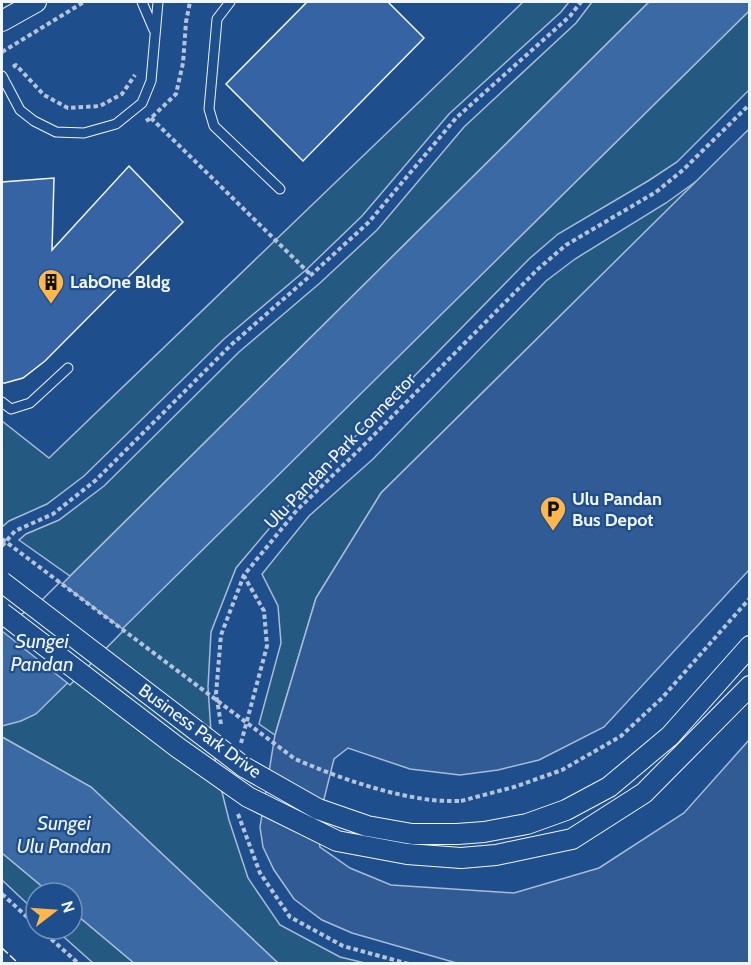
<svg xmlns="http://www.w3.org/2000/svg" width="751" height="965" viewBox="0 0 751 965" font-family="Cabin,sans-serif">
<rect width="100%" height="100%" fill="#1f4e8c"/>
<path fill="#245a82" stroke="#a8bbd7" stroke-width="1.5" d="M523,2H569L561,12L449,114L362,216L307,269L224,339L84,476L47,504L9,521L2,527V421L49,458Z
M592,2H649L70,576L19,540L26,534L59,520L104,486L239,352L320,283L377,230L464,127L576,23Z
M749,11V90L677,162L648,181L558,234L529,259L294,499L236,568L211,632L208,687L211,732L217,772L229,820L248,878L280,925L340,957L365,963H278L91,787L2,737V726L36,713Z
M698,180L381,493L316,598L275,735L259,724L281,643L278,606L262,574L309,516L373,459L546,281L575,259L666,203Z
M2,853L50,893H36V912L2,880Z
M72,911L134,963H93L55,929H72Z"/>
<path fill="#305b95" stroke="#a8bbd7" stroke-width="1.5" d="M749,129V570L604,727L539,760L498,770L460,775L410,769L348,748L334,759L317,827L320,847L350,868L391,885L514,893L599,868L684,813L749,740V963L460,964L352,933L322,920L294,899L274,870L263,847L260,827L275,735L316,598L381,493Z"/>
<path fill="#3b69a3" stroke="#a8bbd7" stroke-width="1.5" d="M649,2H749V11L36,714L21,721L2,726V630L41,605Z
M2,737L91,787L278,963H134L72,911V893H50L2,853Z"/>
<path fill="#1f4e8c" stroke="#a8bbd7" stroke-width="1.5" d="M60,582L124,630L70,685L2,631V627L39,603Z"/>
<path fill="#3563a3" stroke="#f2f6ff" stroke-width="1.5" d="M307,2H388L424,38L303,161L226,84Z
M129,166L183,222L45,361L23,378L5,383H2V182L54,178L52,250Z"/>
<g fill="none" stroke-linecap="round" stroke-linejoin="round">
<g stroke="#f2f6ff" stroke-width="11">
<path id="lane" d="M142,2L154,30
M230,2L217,19L209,109L214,126L280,189
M2,76L20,110L34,121L56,132L84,133L116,124L142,103L151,81L158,2
M2,402L11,409L30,403L68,368"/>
</g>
<g stroke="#f2f6ff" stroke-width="22">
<path id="street" d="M2,21L36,2
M457,834L484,832L527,824L566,810L609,787L670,736L750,646
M461,858L496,855L572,839L644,793L750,686"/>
</g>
<path stroke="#b3c4dc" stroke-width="4" stroke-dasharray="4.5 3" stroke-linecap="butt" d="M2,52L84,2
M13,67L16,65L44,95L68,108L100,106L122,94L135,75
M151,118L311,275
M146,121L151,118L176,94L183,63L186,22L190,2
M2,546L15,531L53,514L96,480L231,345L311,275L369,222L456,118L570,16L581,2
M221,724L216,694L221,635L244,575L297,510L363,446L538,269L566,245L656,192L683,170L750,104
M241,743L267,646L264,611L244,576
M461,801L514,787L562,770L621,736L662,698L750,598
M238,814L260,873L290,917L343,946L409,964
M2,894L36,925
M40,929L79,964"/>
<use href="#lane" stroke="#1f4e8c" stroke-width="9"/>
<use href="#street" stroke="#1f4e8c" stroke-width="20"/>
<g stroke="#f2f6ff" stroke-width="22" stroke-linecap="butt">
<path id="street-bridge" d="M2,582L244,767L318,809L367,826L412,834H457
M2,613L177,747L248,797L337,841L407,854L461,858"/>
</g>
<path stroke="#b3c4dc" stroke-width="4" stroke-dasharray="4.5 3" stroke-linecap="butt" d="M2,539L295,759C337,777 379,792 424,799C436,801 448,801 461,801"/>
<use href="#street-bridge" stroke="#1f4e8c" stroke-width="20"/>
<path stroke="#f2f6ff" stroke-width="1.5" stroke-dasharray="8 3" stroke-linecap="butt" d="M2,948L19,964"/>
</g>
<defs>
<g id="building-pin" transform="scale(1.35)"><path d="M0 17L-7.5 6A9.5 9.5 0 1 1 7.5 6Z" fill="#ffb74d" stroke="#1f4e8c"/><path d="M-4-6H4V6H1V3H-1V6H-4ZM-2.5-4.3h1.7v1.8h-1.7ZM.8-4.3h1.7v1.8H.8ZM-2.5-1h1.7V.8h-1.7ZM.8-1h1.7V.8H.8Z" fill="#111"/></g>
<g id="parking-pin" transform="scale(1.35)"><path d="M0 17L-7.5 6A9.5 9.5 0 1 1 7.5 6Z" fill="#ffb74d" stroke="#1f4e8c"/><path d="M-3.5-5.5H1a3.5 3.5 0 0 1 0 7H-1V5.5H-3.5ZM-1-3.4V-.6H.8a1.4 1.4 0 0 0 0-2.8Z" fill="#111"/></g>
</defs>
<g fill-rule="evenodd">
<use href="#building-pin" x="51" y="282"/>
<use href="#parking-pin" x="553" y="509"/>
</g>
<g text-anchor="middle" stroke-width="4.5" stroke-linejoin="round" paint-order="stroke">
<g font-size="18" font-weight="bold" fill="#f2f6ff" stroke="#1f4e8c" text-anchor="start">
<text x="70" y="288">LabOne Bldg</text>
<text x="572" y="505">Ulu Pandan<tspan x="572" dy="21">Bus Depot</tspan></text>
</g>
<g font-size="18" fill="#f2f6ff" stroke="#1f4e8c">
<text transform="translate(340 451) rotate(-46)" y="6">Ulu Pandan Park Connector</text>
<text transform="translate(200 731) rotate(36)" y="6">Business Park Drive</text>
</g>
<g font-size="20" font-style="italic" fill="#f2f6ff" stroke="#1f4e8c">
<text x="42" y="648">Sungei<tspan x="42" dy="23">Pandan</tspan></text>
<text x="64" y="830">Sungei<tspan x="64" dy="23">Ulu Pandan</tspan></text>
</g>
</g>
<rect width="751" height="965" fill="none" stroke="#f2f6ff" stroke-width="6"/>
<g transform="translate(54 911) rotate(73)"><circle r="28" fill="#1f4e8c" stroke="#7391ba" stroke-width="1.5"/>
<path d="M0-4.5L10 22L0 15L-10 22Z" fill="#ffb74d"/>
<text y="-9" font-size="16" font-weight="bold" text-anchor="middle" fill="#f2f6ff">N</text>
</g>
</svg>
